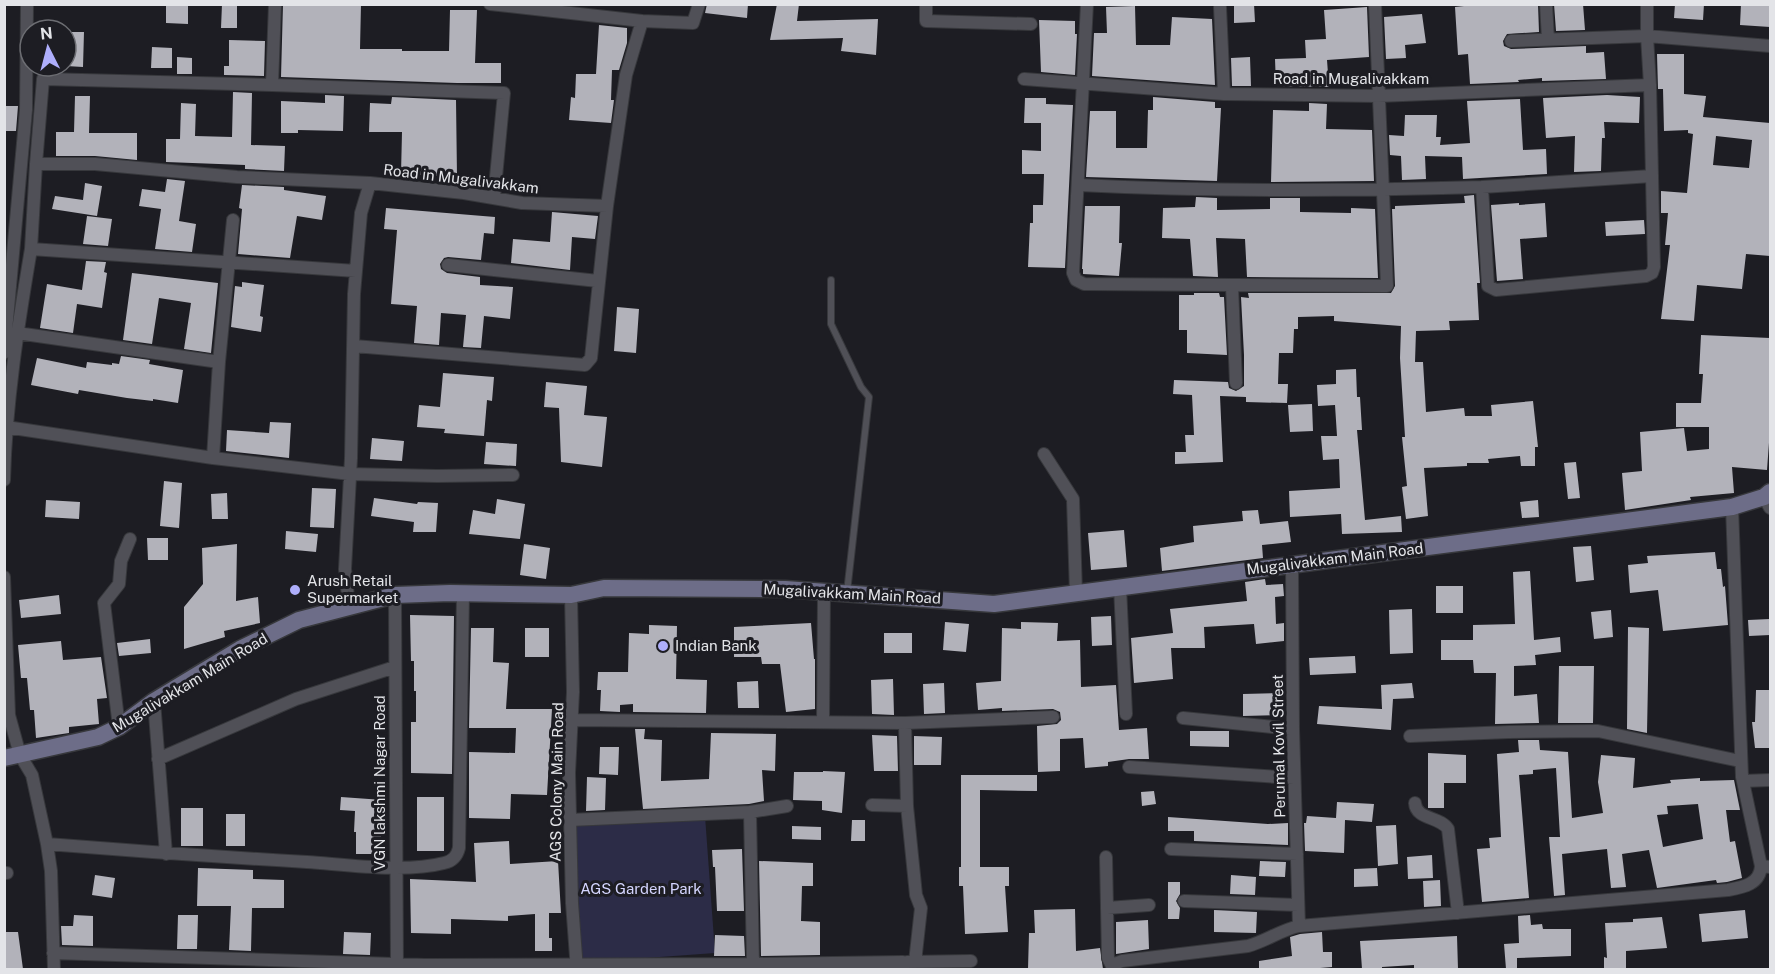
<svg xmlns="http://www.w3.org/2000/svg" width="1775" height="974" viewBox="0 0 1775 974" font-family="'Public Sans',sans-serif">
<rect width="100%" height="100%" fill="#1d1d23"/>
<path fill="#2c2c47" d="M705,816L715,953L577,963L571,821Z"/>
<path fill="#b2b2ba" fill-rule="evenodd" d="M166,4H188V24L166,23Z
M222,4H237V28H221Z
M283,4H361L360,49H402V51H449L450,10H477L475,63H501V83H457L281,77Z
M707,4H748L747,18L705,13Z
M777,4H799L797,21L878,19L876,55L841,51L843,38L770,40Z
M1234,4H1254L1255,22L1234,23Z
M1482,4H1538L1539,32L1507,34L1503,41L1504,46L1511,49L1586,46V53L1604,52L1606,79L1542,81V78L1518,80L1519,82L1470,84L1468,54L1458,55L1455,7Z
M1554,4H1583L1585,30L1556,31Z
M1675,4H1704L1703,20L1674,18Z
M1741,4H1770V27L1740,25Z
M1135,6L1136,45H1170L1172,17L1212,19L1215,85L1092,76L1094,33H1107L1106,7Z
M1367,7L1369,57L1327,60L1329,87L1276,86L1275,59L1306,58L1305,40L1326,39L1324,10Z
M1422,14L1426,43L1405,45L1406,58L1386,59L1384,17Z
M1039,20L1075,21V34H1077L1075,75L1041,72Z
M599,25L627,28V43L619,70H612L611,100H614L611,123L569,120L571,97L575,98L576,74H596Z
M66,32H84L83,67L66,66Z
M229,40L265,41L264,76L224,75V66H229Z
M152,47L172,48V68H151Z
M1657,54H1684V94L1706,96L1703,117L1770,123V256L1746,254L1742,289L1697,285L1694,321L1661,319L1670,245H1665L1668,213H1661V191L1687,193L1693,134L1688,133V130L1664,131L1663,89H1658ZM1716,136L1752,140L1749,168L1713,165Z
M177,57L192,58V74H177Z
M1250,57L1251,86H1232L1231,58Z
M233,92L252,93L251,145L285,146L284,171L245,169V165L166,162V139H180L181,103L196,104L195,136L232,137Z
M325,95L344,96L343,131L298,130V133H281V101L325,103Z
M1607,95L1640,97L1639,123L1604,122L1605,138H1602L1601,171L1574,172L1575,136L1546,138L1543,98Z
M75,96H90L89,133H137V160L95,156H56V132H74Z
M392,97L456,100L457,177L401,174L402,132H369L370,103L391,104Z
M1153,97L1215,102V108H1221L1217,181L1086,177L1090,111H1116V148H1147L1148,110H1153Z
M1025,98H1046V104L1073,105L1065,268L1028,267L1030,223H1033V205H1043L1044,174H1022V150L1041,151V123H1024Z
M1520,99L1523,150L1546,149L1547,174L1463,179L1462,157L1425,156L1426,179L1402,180L1401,156L1390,155L1389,135L1404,136L1405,115H1437L1436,137H1441L1440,145L1470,143L1467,101Z
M1309,103L1327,104L1326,129L1372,130L1374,181L1271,182L1273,110L1309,111Z
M4,106H18L16,131H4Z
M167,179L185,181L179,221L196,224L192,252L155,249L161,209L139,206L142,189L165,192Z
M85,183L102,186L97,216L52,209L55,196L83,200Z
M242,185L284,187V190L326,196L322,220L297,216L290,258L238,254L242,209L239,208Z
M1474,195L1480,283H1477L1479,320L1449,321L1450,330L1416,331L1415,362H1423L1426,412L1464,408L1465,416H1492L1491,405L1533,401L1538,447H1535V466H1521L1520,456L1488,459L1489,463H1467V466L1424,468L1428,516L1406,519L1402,487L1407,486L1402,437H1405L1400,358L1401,326L1334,321V316L1298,317V329H1294L1293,353H1279L1278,384H1288L1287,403L1246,402V397L1220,396L1223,462L1175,464V452H1186L1185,435H1194L1192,395L1173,394L1174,380L1228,382L1229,388L1236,391L1244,386V355L1241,297L1249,298L1248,293H1391L1395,286L1392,209H1395V206L1465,203L1464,196Z
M1196,197L1217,198V210L1270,209V198H1300V212L1351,213V208L1375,209L1378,278L1247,277L1245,239L1216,238L1218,277L1193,276L1190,239L1162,238L1163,208L1195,207Z
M1519,203V205L1545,203L1547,237L1520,239L1523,279L1497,281L1491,205Z
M1085,206H1120L1119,243H1122L1119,276L1083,274V269H1082Z
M386,208L495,217L494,234L484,233L481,260L448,257L444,258L440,264L441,269L447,273L480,277V285L513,287L510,319L484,316L481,348L463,347L466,315L441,313L439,345L414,343L417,306L391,304L397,230L384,229Z
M552,212L598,216L595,239L572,237L570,270L511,263L513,239L550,242Z
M87,216L112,219L108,246L83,244Z
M1644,220L1645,234L1606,236L1605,222Z
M86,261L106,262L104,272L107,273L102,308L77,304L73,333L40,328L47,284L82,290Z
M132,273L218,283L211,353L184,349L191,303L159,298L152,344L123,340Z
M242,282L264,285L260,316L263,317L261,332L231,327L235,286L242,287Z
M1194,293H1219L1220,297H1224L1227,355L1187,353V330H1179V295H1194Z
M617,307L639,309L636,353L614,351Z
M1701,335L1770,338V429L1767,470L1732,467L1734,493L1690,497L1691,500L1625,510L1622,473L1642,471L1640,432L1684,428L1687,451L1709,449V427H1676V403H1701L1703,374H1699Z
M121,356L150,360L149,364L183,370L178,403L153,399V401L127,398L79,390L78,394L31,385L37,358L86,368L87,362L112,365V363L119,364Z
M1356,369L1357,397H1360L1362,430H1357L1365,520L1401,516L1402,532L1342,534L1341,514L1290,517L1289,491L1340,488L1339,459L1323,460L1321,436H1337L1335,405L1318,406L1317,385L1336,384V370Z
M443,373L494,377L492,401L487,400L484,436L444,433L445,429L417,427L419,405L440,407Z
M546,382L587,386L584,415L607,417L602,467L561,462L559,408L544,407Z
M1312,404L1313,431L1290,432L1288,405Z
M270,422L291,423L289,458L226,451L227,430L269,433Z
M372,438L404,441L402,461L370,459Z
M486,442L517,444L516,466L484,464Z
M1576,462L1580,498L1568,499L1564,463Z
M164,481L182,483L179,528L160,526Z
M312,488L336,489L334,528L310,527Z
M227,493L228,519H212L211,494Z
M374,498L417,504L418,502L438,503L436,532H413L414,522L371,516Z
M497,499L525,504L520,539L469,534L473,510L495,514Z
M46,500L80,502L79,519L45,517Z
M1538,500L1539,517L1522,518L1520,502Z
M1258,510L1260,524L1288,521L1291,542L1262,545L1263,558L1162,571L1160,548L1194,542L1193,526L1243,521L1242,511Z
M1124,530L1127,567L1091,570L1088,533Z
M286,531L318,534L316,552L285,549Z
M147,538H168V560H148Z
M237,544L236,601L258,597L260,623L224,631L225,637L184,649V607L203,584L202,548Z
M524,544L550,548L546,579L520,575Z
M1591,546L1594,580L1576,582L1573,547Z
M1715,552L1717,569H1721L1723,587L1725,586L1728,625L1663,631L1658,590L1630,593L1628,565L1648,563L1647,556Z
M1530,571L1534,640L1560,637L1561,652L1535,655L1536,665L1514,666V696L1537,694L1539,723L1495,724L1496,673H1474L1473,660H1441V640H1473V625L1515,624L1513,572Z
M1265,579L1266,585L1283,584L1284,596L1275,597L1276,624L1284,623V641L1256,644L1254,624L1204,627L1205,648H1171L1173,679L1134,683L1131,638L1173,633L1170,609L1247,601L1245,582Z
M1436,586H1463V613H1436Z
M59,595L61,614L21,618L19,600Z
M1412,609L1413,653L1390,654L1389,610Z
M1611,610L1613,637L1594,639L1591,612Z
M410,615L454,616L452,774L411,773V722H416V691H414V661H411Z
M1111,616L1112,645L1092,646L1091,617Z
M1770,619V635L1749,636L1748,620Z
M945,622L969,624L966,652L943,650Z
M1021,622L1058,623L1057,641L1080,640L1081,687L1116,685L1119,730L1147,728L1149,759H1129L1108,762V766L1085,768L1083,738L1060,739V771L1038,772L1037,726L1057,724L1061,720L1060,712L1053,709L1002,711V708L978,710L976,683L1001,681L1002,628L1021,629Z
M811,623L814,659H815V709L786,712L780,664H762L761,657H734V627Z
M649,625L677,626L676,679L707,680L706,713L633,712V704L620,705V712L600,711L601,690H597L598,672H628L629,633L649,634Z
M1628,627L1649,628L1647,733L1627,729Z
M471,628H494L493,662L509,663L506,709H552L547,795L511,794L510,819L469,818V752L515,753L516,728H469Z
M525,628H549V657H525Z
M884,633H912V653H884Z
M150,639L151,653L119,656L117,643Z
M61,641L63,660L101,657L107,698L97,699L99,724L69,727V733L36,738L34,710H30L27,678H21L18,645Z
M1355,656L1356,673L1310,675L1309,658Z
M1559,666H1594L1593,723H1558Z
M893,679L894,715L872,714L871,680Z
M758,681L759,708H738L737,682Z
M944,683L945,713L924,714L923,684Z
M1412,683L1414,698L1393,699L1391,730L1317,724L1319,706L1382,709L1381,685Z
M1756,690H1770V748H1755L1752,722H1755Z
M1283,693L1284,715L1243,716V694Z
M635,729H645L644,739L662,740L661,781L709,779L711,733L776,734L775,771L762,770L764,801L749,804L643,809Z
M1190,731H1229V747L1190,746Z
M872,735L897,736L898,771H874Z
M914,736L942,737L941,765H914Z
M1518,740H1539L1540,750L1568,752L1572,818L1603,813L1598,782L1601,755L1635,758L1633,788L1671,783L1670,780L1700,778V781L1734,780L1740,810H1726L1730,842L1735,841L1742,878L1727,882L1717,883L1716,880L1657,888L1649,850L1622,854L1626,887L1611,888L1607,849L1562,854L1565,895L1554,896L1549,837H1560L1556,768L1533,770V774L1519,775L1529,898L1482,902L1477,849L1490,848L1489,838L1501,837L1497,754L1519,752ZM1698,804L1703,839L1663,847L1657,815L1668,814L1667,806Z
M600,747H619L618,775L599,774Z
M1428,753L1466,755V783H1444V808H1428Z
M823,771L845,772L842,813L822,810V801L793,800L794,772H823Z
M961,775H1037V791L980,790V867H1009V886H1005L1008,932L965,934L963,886H959V867H961Z
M587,777L606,778L605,810L586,811Z
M1154,791L1156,804L1142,806L1141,792Z
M341,797L383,800L379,836H381V854H356V832H354L355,811L340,810Z
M417,797H444V851H417Z
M1337,802L1374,804L1372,822L1345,820L1344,853L1305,851L1304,823H1306L1307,816L1336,818Z
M181,808H203V846H181Z
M226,814H245V846H226Z
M1168,817L1268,824L1288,823V845L1194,841V831H1168Z
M852,820H865V841H851Z
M1396,825L1398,864L1378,866L1376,826Z
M792,826L821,827V840L792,839Z
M509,841L510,864L558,861L561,913H549V938H552V951H535V914L508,916V921L451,919V934L411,933L410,879L476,882L474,843Z
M742,849L744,911H717L715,867H713L712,850Z
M1432,855L1433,878L1408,879L1407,857Z
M759,861L813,863V886H802L801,921L820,922V955L761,956Z
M1260,861L1286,862L1285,877L1259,876Z
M198,868L253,870V879L284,880V908H252L251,951L229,950L231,906H197Z
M1377,868L1378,886L1354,887V869Z
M95,875L115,878L112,898L92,895Z
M1231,875L1256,877L1255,895L1230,894Z
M1440,880L1441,906L1424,907L1423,881Z
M1168,882H1180V894L1176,901L1180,908L1179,919H1168Z
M1075,909L1076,951L1100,948L1103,969H1028L1029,933H1035L1034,910Z
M1214,910L1257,912L1256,933L1214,932Z
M1745,910L1748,938L1702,942L1699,914Z
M74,915L93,916V946L62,945L61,926H73Z
M178,915H198L197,949H177Z
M1530,915L1531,925L1542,924L1543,929H1571V956L1517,958V969H1506L1504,944L1519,943L1518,916Z
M1662,917L1667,948L1626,951V969H1604V957L1607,958L1605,923L1633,922V919Z
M1148,920L1149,949L1116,954V922Z
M4,932H18L23,969H4Z
M344,932L371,933L370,955L343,954Z
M1322,932L1323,952H1332V967L1308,969H1259V961L1292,956L1290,937L1300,934Z
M715,935L744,936L745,956H714Z
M1457,936L1458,969H1414V965L1382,967V969H1362L1360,941Z"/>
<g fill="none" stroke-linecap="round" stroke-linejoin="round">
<g stroke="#37383c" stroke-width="8">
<path id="lane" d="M831,280V324L861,387L869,397L847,592"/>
</g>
<g stroke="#37383c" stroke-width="14">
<path id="street" d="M490,4L642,21
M926,4V21L1031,24
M1087,4L1073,273L1076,280L1084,284L1387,286L1375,4
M1546,4L1548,39
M1647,4V36L1770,46
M1220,7L1224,94
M1024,79L1224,94L1378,96L1650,85L1647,36L1511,41
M272,85L504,93L494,198
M1650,85L1654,267L1652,273L1646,276L1496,290L1488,286L1482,187L1652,176
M36,164L43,79L272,85L275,4
M1079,185C1213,192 1348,191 1482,187
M233,220L219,362L213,458L350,474L437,476L513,475
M31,249L36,164H95L237,177L370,183
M448,265L598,281
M1232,286L1236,383
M17,333L219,362
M354,346L585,365L591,358L607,206
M4,353L26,110L27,4
M6,427L213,458
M1044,454L1073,499L1076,593
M4,480C6,402 18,326 31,249L356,271
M1764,497L1770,508
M1732,507L1742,777L1761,866L1770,867
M1292,565L1293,729L1299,926
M4,577L9,715L20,755L32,775L47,844L51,871L54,970
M1120,587L1126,714
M395,595L397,970
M571,595L573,692L569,773L572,903L577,970
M349,606L345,569L351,458L354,294L361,213L370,183L464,193L522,203L607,206L626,75L642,21L693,23L699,4
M154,701L166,854
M1183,718L1293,729
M571,720L905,723L1053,717
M823,722L824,591
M905,723L907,806
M119,727L104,603L119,584L121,561L130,539
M1410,736L1509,732L1598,731L1740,761
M158,759L296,699L395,667
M1129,767L1294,778
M1743,781L1770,780
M1415,803C1416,820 1440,816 1448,829L1458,913
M872,805L907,806L916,895L921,908L915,962
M750,812L787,806
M570,820L750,812L753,964
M47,844C134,851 221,857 307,862C349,865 405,873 444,863C453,861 457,856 459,848L463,593
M1171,849L1297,854
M1106,857L1108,958L1113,968
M4,873H7
M1184,901L1298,905
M1107,908L1149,905
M53,953L425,965L753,964L903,962V970
M907,962L971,961
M1113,970L1117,963L1122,961L1248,946C1266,941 1281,930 1299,926L1728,890C1744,887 1760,884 1761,866"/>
</g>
<g stroke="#37383c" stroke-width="19">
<path id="secondary" d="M4,758L98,737L119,727L154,701L240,649L299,620L395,595L450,593L571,595L604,588L785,589L994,604L1732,507L1764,497L1770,492"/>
</g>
<use href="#lane" stroke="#505057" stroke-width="6"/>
<use href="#street" stroke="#505057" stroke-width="12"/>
<use href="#secondary" stroke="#6d6d88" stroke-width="16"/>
</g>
<g fill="#aeaefb" stroke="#1d1d23" stroke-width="2">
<circle cx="295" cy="590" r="6"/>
<circle cx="663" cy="646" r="6"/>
</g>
<g text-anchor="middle" stroke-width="6" stroke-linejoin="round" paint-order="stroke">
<g font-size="15" fill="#e3e4e8" stroke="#1d1d23">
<text x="1351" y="84">Road in Mugalivakkam</text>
<text transform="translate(461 179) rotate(7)" y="5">Road in Mugalivakkam</text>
<text transform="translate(1335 559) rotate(-7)" y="5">Mugalivakkam Main Road</text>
<text transform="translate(852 594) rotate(3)" y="5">Mugalivakkam Main Road</text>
<text transform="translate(190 683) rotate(-31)" y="5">Mugalivakkam Main Road</text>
<text transform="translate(1279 746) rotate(-91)" y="5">Perumal Kovil Street</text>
<text transform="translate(557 782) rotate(-89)" y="5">AGS Colony Main Road</text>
<text transform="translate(380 783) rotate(-90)" y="5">VGN lakshmi Nagar Road</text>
</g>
<g font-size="15" fill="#e3e4e8" stroke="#1d1d23" text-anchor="start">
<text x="307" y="586">Arush Retail<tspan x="307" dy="17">Supermarket</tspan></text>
<text x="675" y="651">Indian Bank</text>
</g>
<g font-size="15" fill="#d4d5fe" stroke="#1d1d23">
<text x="641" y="894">AGS Garden Park</text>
</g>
</g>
<rect width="1775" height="974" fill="none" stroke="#e3e4e8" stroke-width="12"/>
<g transform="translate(48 48) rotate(354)"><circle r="28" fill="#1d1d23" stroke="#6c6d72" stroke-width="1.5"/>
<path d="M0-4.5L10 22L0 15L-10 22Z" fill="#aeaefb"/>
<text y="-9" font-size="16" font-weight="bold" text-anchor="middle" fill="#e3e4e8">N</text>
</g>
</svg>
